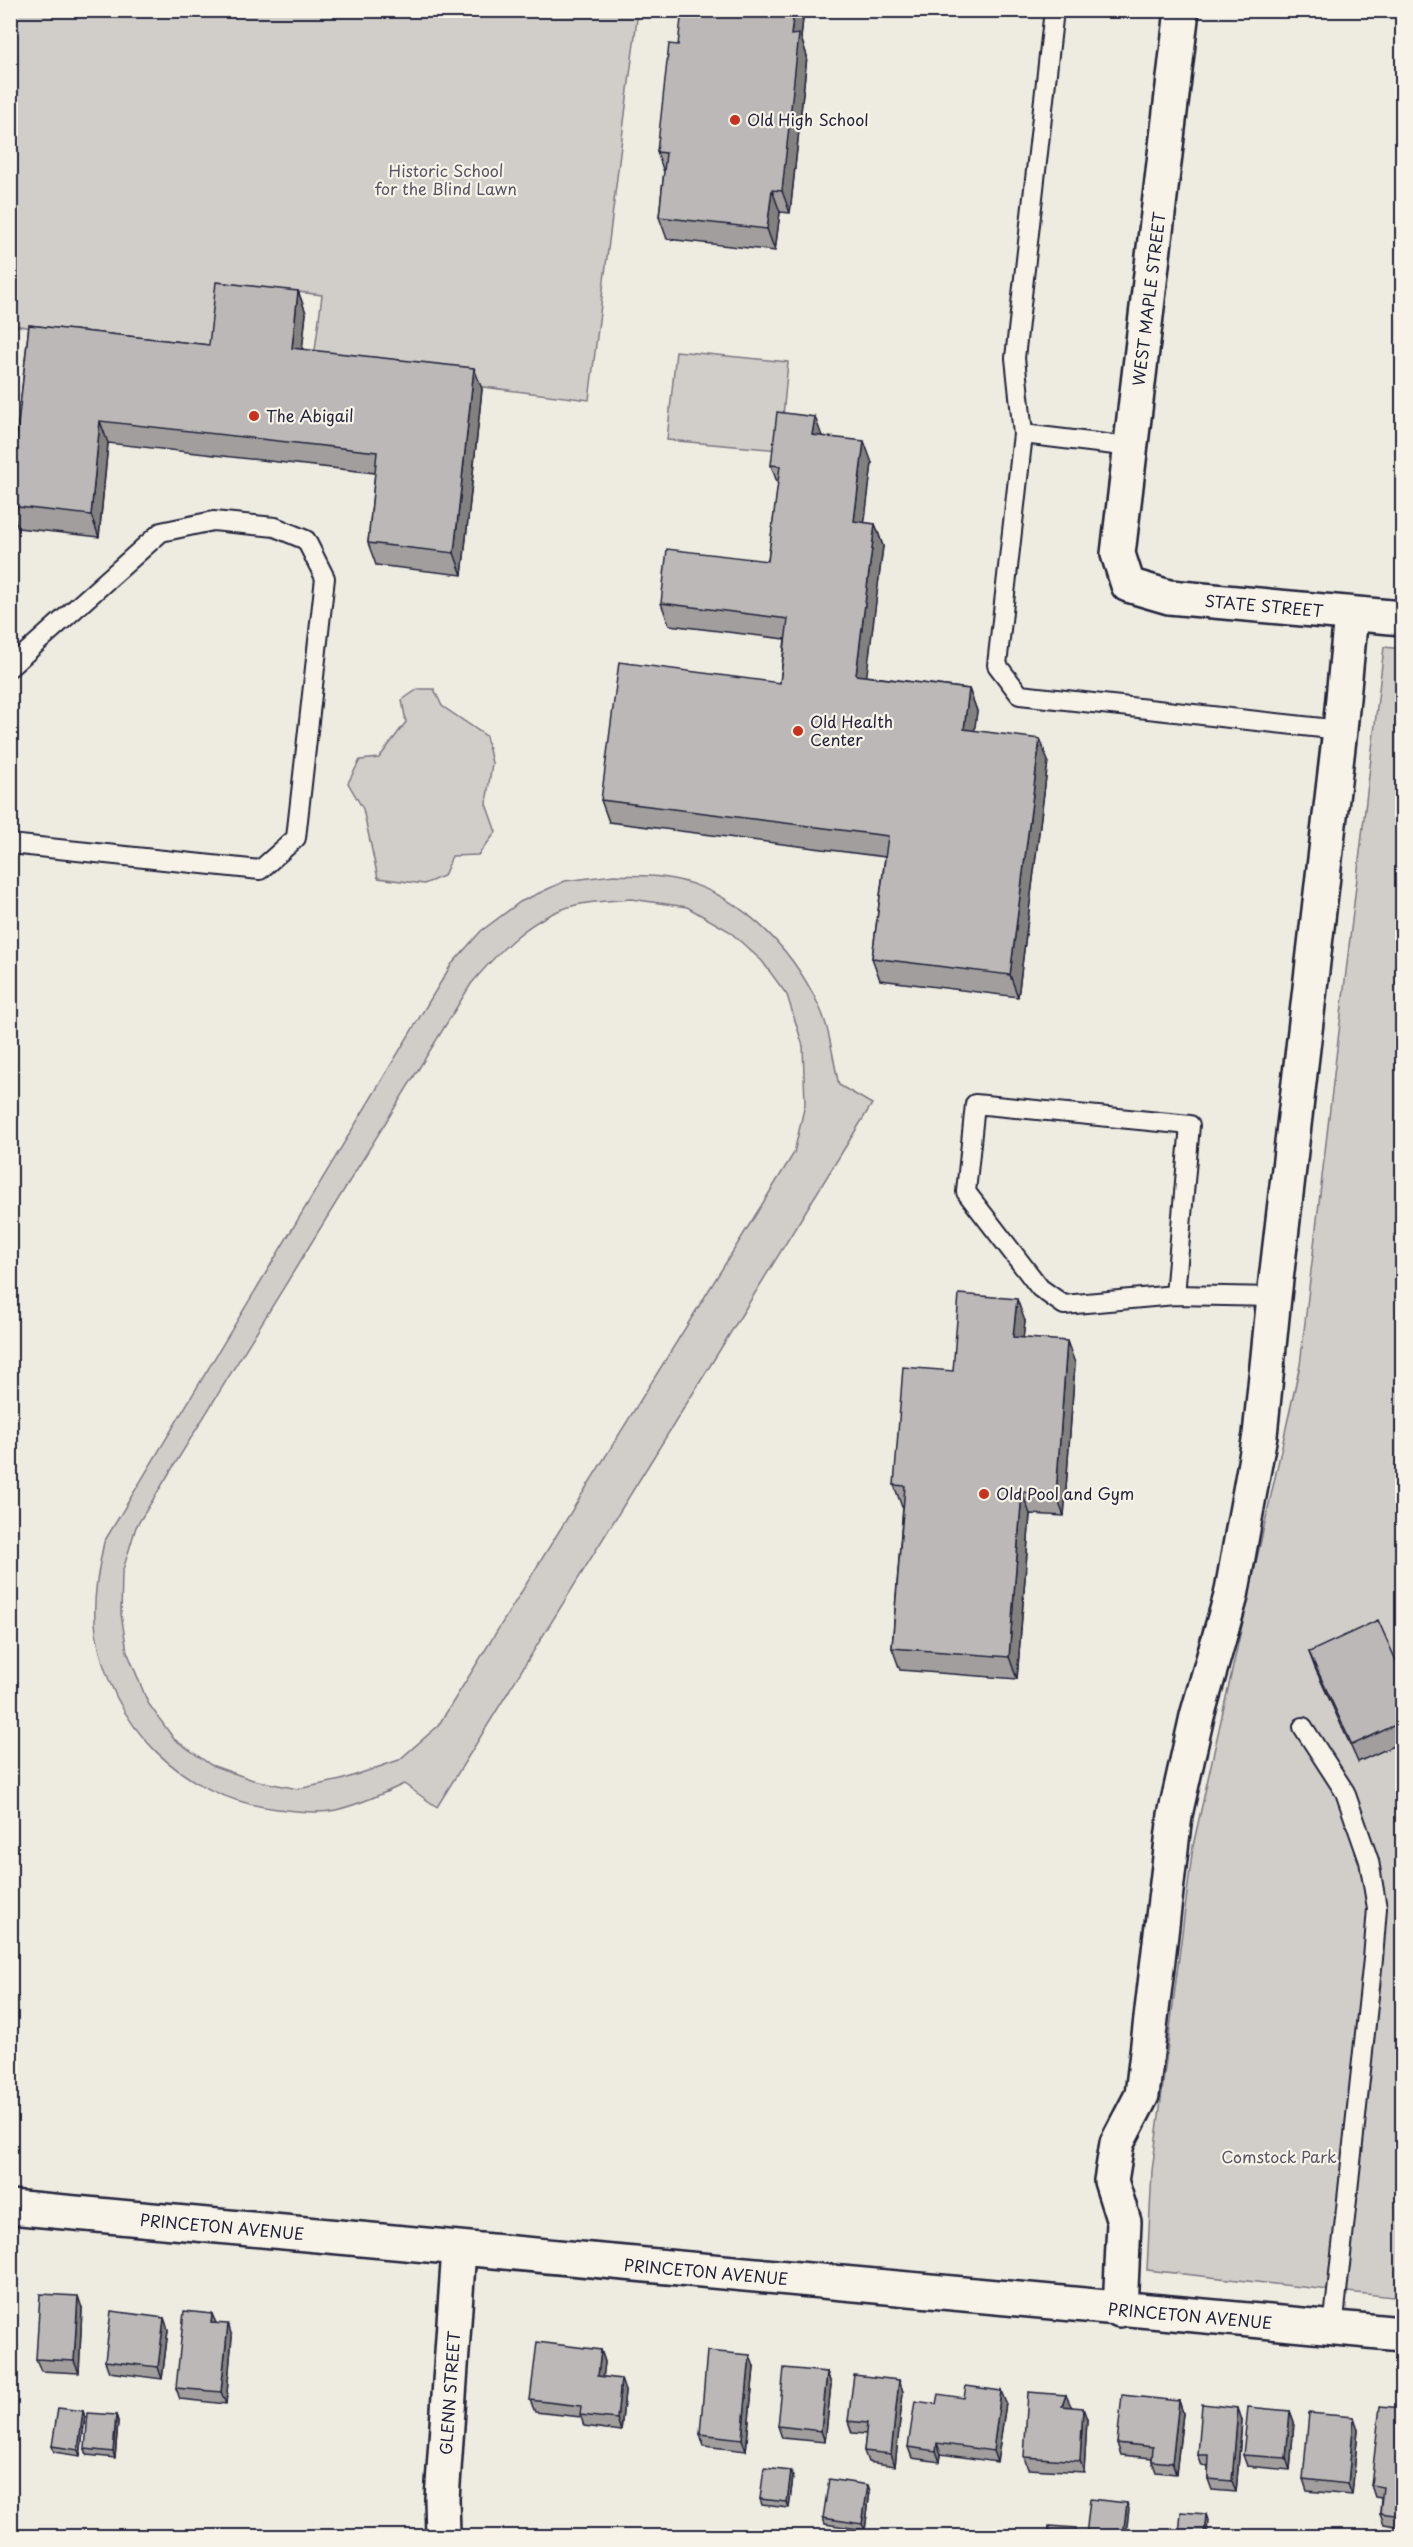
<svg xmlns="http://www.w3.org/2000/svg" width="1413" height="2547" viewBox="0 0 1413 2547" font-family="'Playpen Sans',sans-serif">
<rect width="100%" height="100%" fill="#eeebe1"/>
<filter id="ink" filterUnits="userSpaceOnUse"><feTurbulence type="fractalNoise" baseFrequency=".0167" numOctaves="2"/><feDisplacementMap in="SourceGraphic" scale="12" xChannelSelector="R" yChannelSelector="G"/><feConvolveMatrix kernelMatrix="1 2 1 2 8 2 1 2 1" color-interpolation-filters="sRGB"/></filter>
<g filter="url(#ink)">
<path fill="#d1cdc9" stroke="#7a7882" stroke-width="1.5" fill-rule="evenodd" d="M11,11H638L589,400L313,366L322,295L218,282L209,350L11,325Z
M676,351L788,362L780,450L667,440Z
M1384,647L1402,649V2298L1147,2270L1152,2171L1193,1846L1300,1365Z
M418,689H434L442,706L486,736L492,763L486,804L496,832L478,855L452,856L444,876L424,884L378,878L363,809L348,783L360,760L379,758L406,722L402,700Z
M614,875C631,876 651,875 668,878C736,889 791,946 819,1006C830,1029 833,1060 839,1085L872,1104L437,1807L404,1784C382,1794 360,1804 336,1810C319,1814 295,1811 277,1809C182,1798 110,1726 96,1632C92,1602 98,1571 104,1542L451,965L481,931L520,902L565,881ZM631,899L687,907L729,931L762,961L787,995L803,1046L805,1104L794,1153L438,1726L399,1760L341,1780L298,1789L253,1780L211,1765L174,1739L148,1703L127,1651L121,1614L122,1573L136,1527L471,984C499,951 531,916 576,905C593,901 613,901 631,899Z"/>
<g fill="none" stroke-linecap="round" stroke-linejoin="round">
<g stroke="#22223b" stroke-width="22">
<path id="lane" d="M1054,10L1015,358L1023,434L997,665L1020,695L1340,730
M1023,434L1131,447
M10,667L161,532L213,521L275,527L306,540L325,578L296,838L260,870L10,844
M1175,1295L1190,1125L975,1104L966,1192L1040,1288L1064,1305L1175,1295L1274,1297
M1303,1727L1345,1792L1369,1861L1377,1908L1373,1959L1333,2329"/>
</g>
<g stroke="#22223b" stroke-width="38">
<path id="street" d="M1182,10L1118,554L1128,585L1169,597L1402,618
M10,2207L1402,2334
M1120,2310L1124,2222L1111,2181L1117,2143L1142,2095L1175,1815L1197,1716L1231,1596L1260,1435L1274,1297L1340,730L1351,614
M443,2536L442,2499L459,2249"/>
</g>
<use href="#lane" stroke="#f7f3e8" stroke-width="18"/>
<use href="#street" stroke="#f7f3e8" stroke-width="33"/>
</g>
<path fill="#a19e9d" stroke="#22223b" stroke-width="1.5" d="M803,18L801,38L807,56L790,213L780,212L775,251L667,239L659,217L664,172L657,152L678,45Z
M298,291L306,313L302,349L482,389L462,575L376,565L368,543L375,473L108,443L99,537L18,528L10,508V497L29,325L209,345Z
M822,436L872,463L864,523L875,524L883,546L866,676L969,689L977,711L974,730L1048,761L1018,997L880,980L872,958L885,857L609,822L601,800L780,683L785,639L669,625L661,603L768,561L778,485L771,465Z
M1025,1321L1023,1338L1075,1363L1064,1516L1030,1514L1017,1679L900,1670L892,1648L903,1507H902L894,1485L953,1371Z
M1309,1652L1402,1674V1742L1358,1762L1315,1668Z
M82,2308L79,2373L41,2371L36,2359Z
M164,2318L168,2330L162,2379L109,2372L105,2361Z
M216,2324L232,2336L226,2404L180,2399L176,2388Z
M601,2350L605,2362L603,2377L625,2391L621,2431L584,2426L581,2417L535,2412L530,2400Z
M754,2367L746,2451L704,2446L700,2434Z
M827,2372L831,2384L825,2442L782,2438L778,2426Z
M899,2380L903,2392L895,2466L868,2462L864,2451L866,2434L852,2433L848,2421Z
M1179,2401L1183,2413L1176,2474L1156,2472L1152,2461V2458L1121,2455L1117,2443Z
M1006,2403L997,2462L941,2454L940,2462L912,2458L908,2447L936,2404Z
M1071,2406L1087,2419L1084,2472L1028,2469L1024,2457Z
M1402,2408V2527L1384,2524L1380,2513L1381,2498L1375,2497L1371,2485Z
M83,2411L85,2417L80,2456L54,2452L52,2446Z
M1290,2411L1294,2422L1290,2470L1247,2466L1243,2455Z
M116,2415L118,2421L115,2458L87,2455L85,2449Z
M1242,2420L1236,2492L1212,2490L1208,2479V2467L1202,2466L1198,2455Z
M1358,2429L1352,2495L1307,2491L1303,2479Z
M793,2477L789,2508L762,2505L760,2499Z
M870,2491L865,2530L825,2524L823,2518Z"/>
<path fill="#838180" stroke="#22223b" stroke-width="1.5" d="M794,10H801L803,18L801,38L807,56L790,213L782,191L791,35Z
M772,190L780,212L775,251L767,229Z
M298,291L306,313L300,370L292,348Z
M474,368L482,389L462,575L454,553Z
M815,417L823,439L812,435Z
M100,421L108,443L99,537L91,515Z
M864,441L872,463L862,543L854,521Z
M875,524L883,546L864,697L856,675Z
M969,689L977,711L972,751L964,729Z
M1040,739L1048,761L1018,997L1010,975Z
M1017,1299L1025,1321L1021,1359L1013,1337Z
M1067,1341L1075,1363L1064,1516L1056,1495Z
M1022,1492L1030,1514L1017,1679L1009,1657Z
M78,2296L82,2308L79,2373L74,2361Z
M212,2314L217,2325L211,2323Z
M164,2318L168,2330L162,2379L158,2367Z
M228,2324L232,2336L226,2404L221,2392Z
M601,2350L605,2362L602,2388L598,2376Z
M750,2355L754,2367L746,2451L742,2439Z
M827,2372L831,2384L825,2442L821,2431Z
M621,2379L625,2391L621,2431L617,2419Z
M899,2380L903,2392L895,2466L891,2454Z
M1001,2391L1006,2403L997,2462L993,2451Z
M1066,2395L1071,2406L1067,2418L1062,2406Z
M1179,2401L1183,2413L1176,2474L1172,2463Z
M11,2405L13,2411L12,2444L10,2441Z
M1083,2408L1087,2419L1084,2472L1080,2461Z
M1238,2408L1242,2420L1236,2492L1232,2481Z
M83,2411L85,2417L80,2456L78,2450Z
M1290,2411L1294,2422L1290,2470L1286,2458Z
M116,2415L118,2421L115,2458L113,2452Z
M1354,2417L1358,2429L1352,2495L1348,2484Z
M937,2443L941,2454L940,2462L936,2451Z
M791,2471L793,2477L789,2508L787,2502Z
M868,2485L870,2491L865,2530L862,2524Z
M1127,2503L1129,2509L1126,2536H1123Z
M1206,2514L1208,2520L1207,2536H1204Z"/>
<path fill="#bbb8b7" stroke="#22223b" stroke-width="1.5" d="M682,10H794L791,35L799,34L782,191L772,190L767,229L659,217L666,153L657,152L669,44L678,45Z
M216,282L298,291L292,348L474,368L454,553L368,543L377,452L100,421L91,515L10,506V497L29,325L209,345Z
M777,412L815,417L812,435L864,441L854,521L875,524L856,675L969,689L964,729L1040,739L1010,975L872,958L888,836L601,800L619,662L780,683L788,619L661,603L667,549L768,561L780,466L771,465Z
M959,1294L1017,1299L1013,1337L1067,1341L1056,1495L1022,1492L1009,1657L892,1648L905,1486L894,1485L903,1367L953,1371Z
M1378,1620L1402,1674V1722L1352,1745L1309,1652Z
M40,2294L78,2296L74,2361L36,2359Z
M111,2311L164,2318L158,2367L105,2361Z
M184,2311L212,2314L211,2323L228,2324L221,2392L176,2388Z
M537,2342L601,2350L598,2376L621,2379L617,2419L580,2415L581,2406L530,2400Z
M707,2351L750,2355L742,2439L700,2434Z
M784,2368L827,2372L821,2431L778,2426Z
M854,2375L899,2380L891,2454L864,2451L867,2423L848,2421Z
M966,2386L1001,2391L993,2451L937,2443L936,2451L908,2447L915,2401L936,2404L938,2394L964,2398Z
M1028,2392L1066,2395L1062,2406L1083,2408L1080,2461L1024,2457Z
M1122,2395L1179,2401L1172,2463L1152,2461L1153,2447L1117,2443Z
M1202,2404L1238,2408L1232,2481L1208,2479L1209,2455H1198Z
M1380,2406L1402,2408V2516L1380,2513L1383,2487L1371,2485Z
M1248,2407L1290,2411L1286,2458L1243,2455Z
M58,2408L83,2411L78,2450L52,2446Z
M88,2413L116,2415L113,2452L85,2449Z
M1309,2413L1354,2417L1348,2484L1303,2479Z
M764,2468L791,2471L787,2502L760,2499Z
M829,2479L868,2485L862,2524L823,2518Z
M1090,2499L1127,2503L1123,2536H1086Z
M1181,2512L1206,2514L1204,2536H1179Z
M1049,2526L1076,2528V2536H1048Z
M1359,2530L1387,2533V2536H1358Z"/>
</g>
<g fill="#c8321e" stroke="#f7f3e8" stroke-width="2">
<circle cx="735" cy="120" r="6"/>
<circle cx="254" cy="416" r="6"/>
<circle cx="798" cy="731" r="6"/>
<circle cx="984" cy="1494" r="6"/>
</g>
<g text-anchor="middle" stroke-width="4.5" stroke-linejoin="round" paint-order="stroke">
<g font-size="16" fill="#22223b" stroke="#f7f3e8" text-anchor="start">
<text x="747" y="126">Old High School</text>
<text x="266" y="422">The Abigail</text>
<text x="810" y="728">Old Health<tspan x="810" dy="18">Center</tspan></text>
<text x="996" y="1500">Old Pool and Gym</text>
</g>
<g font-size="16" fill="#575566" stroke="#f7f3e8">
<text x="446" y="177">Historic School<tspan x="446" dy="18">for the Blind Lawn</tspan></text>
<text x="1279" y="2163">Comstock Park</text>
</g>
<g font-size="16" fill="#22223b" stroke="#f7f3e8">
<text transform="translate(1149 299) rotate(-83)" y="6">WEST MAPLE STREET</text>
<text transform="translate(1264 606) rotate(5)" y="6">STATE STREET</text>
<text transform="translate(222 2227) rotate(5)" y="6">PRINCETON AVENUE</text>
<text transform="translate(706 2272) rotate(5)" y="6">PRINCETON AVENUE</text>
<text transform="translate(1190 2316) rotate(5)" y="6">PRINCETON AVENUE</text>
<text transform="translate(450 2393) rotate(-86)" y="6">GLENN STREET</text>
</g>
</g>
<rect width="1413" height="2547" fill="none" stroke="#f7f3e8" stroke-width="36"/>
<rect x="18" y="18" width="1377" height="2511" fill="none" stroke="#22223b" stroke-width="2" filter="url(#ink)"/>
</svg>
